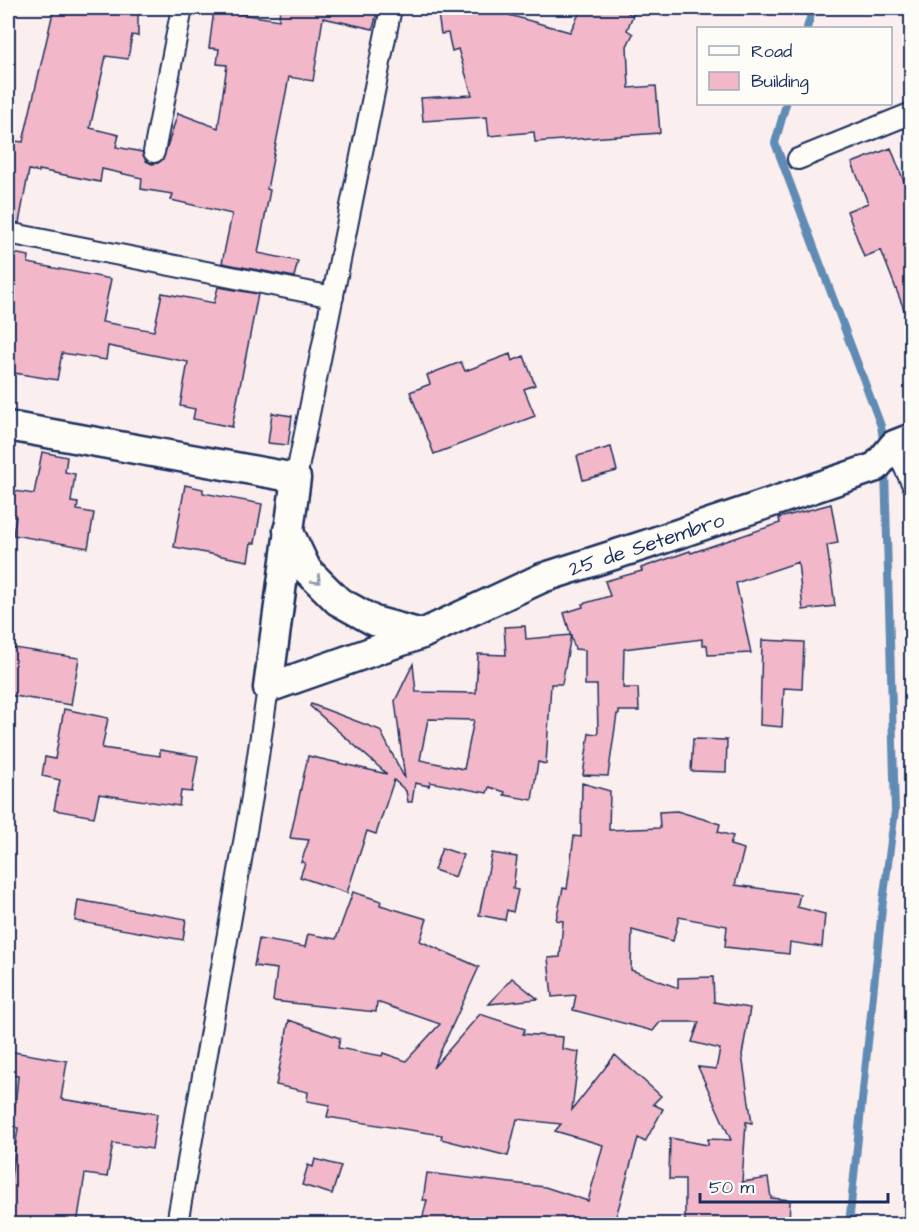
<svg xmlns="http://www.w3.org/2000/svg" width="919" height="1232" viewBox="0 0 919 1232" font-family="'Architects Daughter',sans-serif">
<rect width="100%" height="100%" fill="#fbeeee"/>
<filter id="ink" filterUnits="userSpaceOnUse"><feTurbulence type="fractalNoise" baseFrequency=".0167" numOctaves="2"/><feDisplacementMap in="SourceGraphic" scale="12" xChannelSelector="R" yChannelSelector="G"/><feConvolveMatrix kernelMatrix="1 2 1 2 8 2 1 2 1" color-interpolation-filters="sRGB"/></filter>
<g filter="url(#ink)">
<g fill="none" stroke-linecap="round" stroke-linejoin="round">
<path stroke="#618bb4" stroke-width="8" d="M807,28L813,8
M786,104L775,143L881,426L884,446
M849,1224L882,909L895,811L885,470"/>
</g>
<path fill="#f2b8c9" stroke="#1b2f5e" stroke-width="1.5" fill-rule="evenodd" d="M54,8H138V36L132,35L128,59L106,56L90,128L119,135L116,147L142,152L146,161L152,164L158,163L163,159L178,113L218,128L227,65L217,64L219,49L209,48L214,10L279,20L280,8H378L373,29L323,18L313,81L289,77L267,189L270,190L258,253L298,261L294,277L222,263L232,214L171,200L173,194L141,189L142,178L102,169L100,182L39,170V172L29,170L19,223L8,221V140L23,142Z
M437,8H495V11L570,32L582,8H630L628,13L633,15L627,30L633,34L627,46L629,88L656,86L660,133L535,142L534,132L489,136L487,117L423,121L421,98L472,95L458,49L452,51L448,33L441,34Z
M891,148L906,187L912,186V324L910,325L881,250L864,257L847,211L868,203L852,163Z
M8,252L29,256L28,263L111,279L102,322L154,331L162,293L214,303L218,287L258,294L232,427L193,419L195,409L180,406L188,362L108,346L106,360L62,353L57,380L8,372Z
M510,354L512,361L524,356L535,385L524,389L535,416L434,454L410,392L430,384L427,375L461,362L465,371Z
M272,413L292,416L288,445L268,443Z
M611,447L617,471L583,480L577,456Z
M42,452L67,457L65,472L75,474L71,502L78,503L77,510L94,513L88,548L13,535L16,517L8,515V490L34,494Z
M185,485L203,489V493L262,504L255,543H251L248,561L174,547Z
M831,504L838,543L827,545L835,606L803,610L798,562L736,583L751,653L708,655L707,645H702V639L624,649L623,688H638L639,711H619V714H617L608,776L583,775L589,733L598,734L597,685H585V650L575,649L564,613L583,607L582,604L610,596L605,581L642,571L641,568L690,551L691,553L780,523L779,518Z
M525,626L526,639L571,635L562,684H551L546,764L538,762L532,800L504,795L505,792L489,787L487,793L430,782L429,786L415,783L412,802H408L406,791L394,780L376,834L367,831L347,893L300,877L305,863L301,862L309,840L290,838L308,756L387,774L310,706L311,704L380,730L405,779L395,701L413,664L416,692L476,693L478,654L506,655L504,627ZM428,719L474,720L464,769L420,760Z
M762,640L804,642L802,689L784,688L782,727L760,725Z
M8,647L79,658L71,705L8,695Z
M64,709L108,718L102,748L160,756V750L198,756L192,792L181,791L179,806L99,794L94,817L54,810L60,780L42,776L45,757L55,759Z
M693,739L727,740L726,772L691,771Z
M582,783L610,791L609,830L660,828L659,812L677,811L720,824L718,832L733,836L730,845L744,849L735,885L800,894L797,907L825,914L822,947L790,942L789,954L725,947L727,926L679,917L673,941L632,930L631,970L678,988V978L713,977L714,1002L750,1008L742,1055L752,1123L746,1122L742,1182L768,1178L771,1198L790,1200L789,1224H685V1179H669L670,1138L708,1145V1139L731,1140L698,1067L716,1069L720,1049L692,1042L699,1022H660L653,1031L573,1010L576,995L552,997L548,958L560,957L563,921L556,920L563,888L567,889L574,836L581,837Z
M442,848L463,855L455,877L434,870Z
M492,853L517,857L513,889L518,890L513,912L507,910L505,920L479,915Z
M353,892L381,901L380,905L427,919L420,941L479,967L433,1068L480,1014L525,1029L523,1034L563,1037L562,1049L579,1052L572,1110L615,1055L661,1096L653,1104L663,1109L645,1142L638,1138L614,1224H421L427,1200H423L427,1173L545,1187L588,1201L603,1145L555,1131L561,1124L517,1119L508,1156L441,1139L442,1135L327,1117L330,1105L307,1101L308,1092L276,1085L289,1020L340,1038L338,1048L382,1056L383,1053L406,1061L440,1024L377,1002L376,1012L273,1001L277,969L254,966L259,939L305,947L308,934L336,939Z
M78,900L186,919L183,940L75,921Z
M512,978L538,999L489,1004Z
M8,1051L67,1061L61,1099L157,1114L152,1149L113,1143L107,1177L85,1174L77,1224H8V1176L11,1177L18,1128L13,1127L18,1076L8,1075Z
M315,1159L341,1166L332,1194L302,1185L308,1165L313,1167Z"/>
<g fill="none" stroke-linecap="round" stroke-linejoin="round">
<g stroke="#1b2f5e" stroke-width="24">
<path id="street" d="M154,152L182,8
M798,159L912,113
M8,233L333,297
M894,445L912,483
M296,478L391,8
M177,1224L252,797L268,688"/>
</g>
<g stroke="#1b2f5e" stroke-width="33">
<g id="secondary">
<path id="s1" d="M8,426L296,478L268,688L422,634L542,578L645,545L876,467L894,445L912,438"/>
<path d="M288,530L307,570L338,601L374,621L422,634"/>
</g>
</g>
<use href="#street" stroke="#fdfcf7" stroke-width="20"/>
<use href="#secondary" stroke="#fdfcf7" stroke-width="28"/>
</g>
<defs><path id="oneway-chevron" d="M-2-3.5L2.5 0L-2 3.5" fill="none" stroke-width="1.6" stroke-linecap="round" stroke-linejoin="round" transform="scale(1.5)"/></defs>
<use stroke="#8c96aa" href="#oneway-chevron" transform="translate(317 580) rotate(45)"/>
</g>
<g text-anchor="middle" stroke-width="4.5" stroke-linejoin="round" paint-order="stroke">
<g font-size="21" fill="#1b2f5e" stroke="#fdfcf7">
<text dy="7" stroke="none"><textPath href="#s1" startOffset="910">25 de Setembro</textPath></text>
</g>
</g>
<rect width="919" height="1232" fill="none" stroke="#fdfcf7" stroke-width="30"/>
<rect x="15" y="15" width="889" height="1202" fill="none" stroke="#1b2f5e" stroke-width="2" filter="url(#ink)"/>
<rect x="697" y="27" width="195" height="78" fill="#fdfcf7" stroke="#a3aaba" stroke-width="1.5"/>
<rect x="709" y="46" width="30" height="9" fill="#fdfcf7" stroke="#a3aaba" stroke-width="1.5"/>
<text x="751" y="57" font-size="18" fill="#1b2f5e">Road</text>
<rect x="709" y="72" width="30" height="18" fill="#f2b8c9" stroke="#a3aaba" stroke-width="1.5"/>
<text x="751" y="87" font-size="18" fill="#1b2f5e">Building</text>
<path d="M700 1193v9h188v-9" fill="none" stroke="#1b2f5e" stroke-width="3"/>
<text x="709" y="1193" font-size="18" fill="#1b2f5e" stroke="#fdfcf7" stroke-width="4.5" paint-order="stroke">50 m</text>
</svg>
